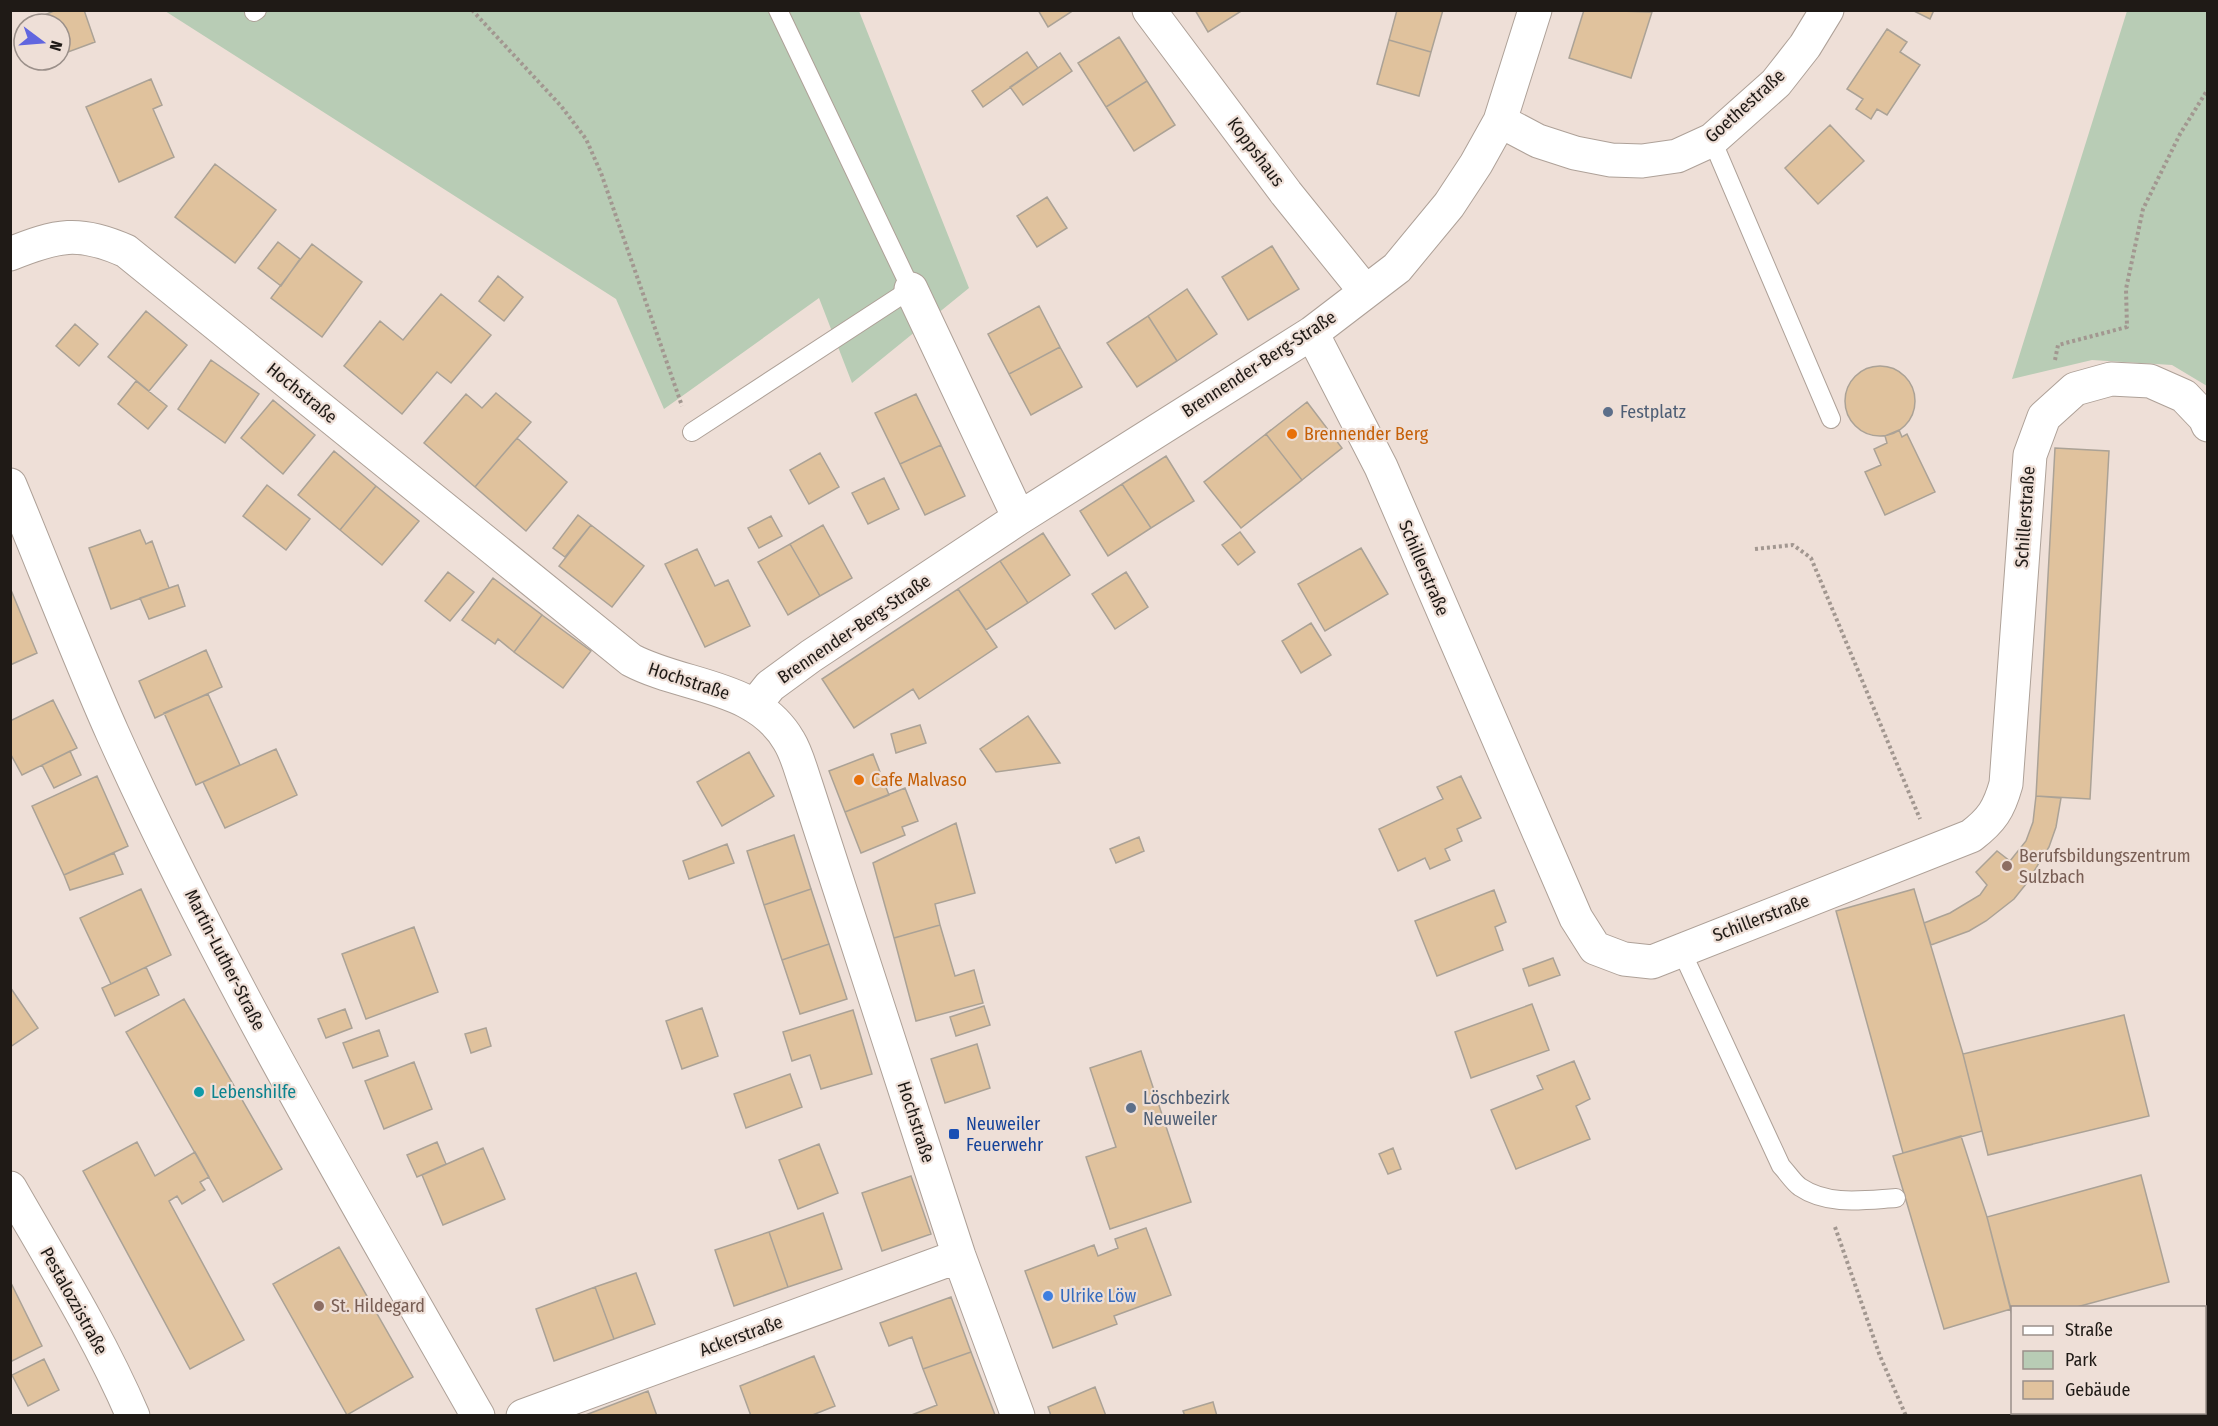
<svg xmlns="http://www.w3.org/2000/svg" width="2218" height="1426" viewBox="0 0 2218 1426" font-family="'Fira Sans Condensed',sans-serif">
<rect width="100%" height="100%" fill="#eedfd7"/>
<path fill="#b8ccb5" d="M165,11H859L969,288L852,383L819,298L664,409L616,299Z
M2127,11H2207V386L2172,365L2092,360L2012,379Z"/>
<path fill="#e0c29d" stroke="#aba296" stroke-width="1.5" d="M56,10H84L95,42L60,55V24H34L33,20Z
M1038,10H1074L1048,27Z
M1195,10H1243L1208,32Z
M1397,10H1443L1431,52L1389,40Z
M1584,10L1652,12L1631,78L1569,58Z
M1912,10H1934L1930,19Z
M1887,29L1907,42L1900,52L1920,65L1887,115L1877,109L1871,119L1856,109L1863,99L1847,89Z
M1119,37L1147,81L1106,107L1078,63Z
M1389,40L1431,52L1419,96L1377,84Z
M1027,52L1038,68L983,107L972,91Z
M1060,53L1072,71L1023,105L1010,87Z
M151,79L162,105L153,109L174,157L119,182L86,107Z
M1147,81L1175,125L1134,151L1106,107Z
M1830,125L1864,161L1818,204L1785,168Z
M215,164L276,210L235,263L175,217Z
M1047,197L1067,228L1037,247L1017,216Z
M278,242L300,259L281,286L258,268Z
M312,244L362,282L322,337L271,298Z
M1272,246L1299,289L1248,320L1222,277Z
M498,276L523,297L504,321L479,301Z
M1187,289L1217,334L1177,361L1148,316Z
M441,294L491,335L451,383L437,372L402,414L344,366L380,321L403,340Z
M1039,306L1060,347L1009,374L988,334Z
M146,311L187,345L149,391L108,357Z
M1148,316L1177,361L1137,387L1107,343Z
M75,324L98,344L79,366L56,346Z
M1060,347L1082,387L1031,415L1009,374Z
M211,360L259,394L225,443L178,409Z
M1845 401a35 35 0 1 1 70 0a35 35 0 1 1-70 0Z
M136,381L167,406L148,429L118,404Z
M496,393L531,422L475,487L424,443L466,394L482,408Z
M916,394L941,445L900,464L875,413Z
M273,400L315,435L283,474L241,438Z
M1307,402L1342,448L1302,480L1266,434Z
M1899,430L1902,437L1907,434L1935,492L1885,515L1865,472L1881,465L1874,449L1887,443L1885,436Z
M1266,434L1302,480L1241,528L1204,482Z
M517,438L567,482L526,531L475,487Z
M941,445L965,496L925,515L900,464Z
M2055,448L2109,451L2090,799L2036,796Z
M334,451L376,486L340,530L298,495Z
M820,453L839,487L809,504L790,470Z
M1166,456L1194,501L1151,528L1122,484Z
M884,478L899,509L868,524L852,493Z
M1122,484L1151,528L1108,556L1080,511Z
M267,485L310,519L286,550L243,516Z
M376,486L419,521L382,565L340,530Z
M578,515L591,525L565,557L553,548Z
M771,516L782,536L759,548L748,528Z
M591,525L644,566L612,607L559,566Z
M823,525L852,578L820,596L790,544Z
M140,530L146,544L152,541L169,588L111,609L89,548Z
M1240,532L1255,552L1238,565L1222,545Z
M1043,533L1070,575L1028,603L1000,561Z
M790,544L820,596L788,615L758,562Z
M1361,548L1388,594L1325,631L1298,584Z
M697,549L715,586L728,580L750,626L705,647L665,564Z
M1000,561L1028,603L986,630L958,589Z
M448,572L474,592L450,621L425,601Z
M1126,572L1148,607L1115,629L1092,594Z
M493,578L542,615L514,652L498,639L495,644L462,620Z
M178,585L185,606L149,619L140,598Z
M958,589L997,647L919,699L913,689L854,728L822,679Z
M11,590L37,653L10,665V590Z
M542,615L591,651L563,688L514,652Z
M1311,623L1331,655L1301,673L1282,641Z
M206,650L222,687L155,718L139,681Z
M208,694L240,765L196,785L164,713Z
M53,700L77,748L22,775L10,753V721Z
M1028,716L1060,763L996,772L980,749Z
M920,725L926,743L896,753L891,734Z
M276,749L297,795L225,828L203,782Z
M70,751L81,775L54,788L42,765Z
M749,752L774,796L722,826L697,782Z
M873,754L889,795L845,812L829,771Z
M97,776L128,846L64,875L32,806Z
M1461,776L1481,818L1457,829L1462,841L1445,849L1450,860L1430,869L1425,858L1398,871L1379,829L1443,799L1437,787Z
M905,788L918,821L902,827L905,835L861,853L845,812Z
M2036,796L2061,798L2056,827L2049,847L2026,884L2014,899L1986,921L1969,931L1931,945L1924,923L1950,913L1980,895L1987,885L1976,872L1997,851L2010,861L2026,841L2033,822Z
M956,823L975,893L935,904L940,925L894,938L873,863Z
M794,835L811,889L764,905L747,851Z
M1139,837L1144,851L1116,863L1110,849Z
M727,844L734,863L689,879L683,861Z
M114,853L123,874L70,890L64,875Z
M141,889L171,955L111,984L80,918Z
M811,889L829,944L782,960L764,905Z
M1914,889L1963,1054L1982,1131L1903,1153L1836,911Z
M1494,890L1506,922L1495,927L1503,950L1437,976L1415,921Z
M940,925L955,976L974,970L983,1003L916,1021L894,938Z
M414,927L438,992L366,1019L342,954Z
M829,944L847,999L800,1014L782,960Z
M1553,958L1560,975L1529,986L1523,969Z
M146,967L159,995L115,1016L102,988Z
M10,987L38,1028L10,1047Z
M184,999L282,1169L223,1202L126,1032Z
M1532,1004L1549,1050L1471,1078L1455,1032Z
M984,1006L990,1025L956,1036L950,1017Z
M702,1008L718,1056L682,1069L666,1021Z
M345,1009L352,1028L326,1038L318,1019Z
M853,1010L872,1074L821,1089L810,1055L792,1061L783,1032Z
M2124,1015L2149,1116L1988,1155L1963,1054Z
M486,1028L491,1046L471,1053L465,1034Z
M379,1030L388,1056L353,1068L343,1043Z
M977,1044L990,1088L945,1103L931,1059Z
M1141,1051L1191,1202L1110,1229L1086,1157L1116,1147L1090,1068Z
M1574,1061L1590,1099L1576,1106L1590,1139L1516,1169L1491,1110L1543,1089L1537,1076Z
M414,1062L432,1109L384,1129L365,1081Z
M790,1074L802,1107L746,1128L734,1094Z
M1961,1136L1987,1217L2011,1309L1944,1329L1893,1156Z
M137,1142L155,1176L195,1152L209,1177L200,1182L205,1190L182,1204L177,1196L169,1201L244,1340L190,1369L83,1171Z
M437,1142L446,1164L417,1177L407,1155Z
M819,1144L838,1193L798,1209L779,1160Z
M483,1148L505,1199L443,1225L422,1175Z
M1393,1148L1401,1169L1388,1174L1379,1154Z
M2141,1175L2169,1282L2073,1308H2012V1315L1987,1217Z
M911,1176L931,1234L882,1251L862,1193Z
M823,1213L842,1269L788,1287L769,1232Z
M1146,1228L1171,1295L1114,1316L1117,1324L1053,1348L1025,1271L1094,1245L1098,1256L1118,1248L1115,1239Z
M769,1232L788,1287L734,1306L715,1250Z
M339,1247L413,1377L347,1415L273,1284Z
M636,1273L655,1324L614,1339L595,1287Z
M10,1281L42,1346L10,1362Z
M595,1287L614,1339L554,1361L536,1309Z
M951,1297L971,1352L923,1369L912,1337L889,1346L880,1323Z
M971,1352L995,1415L909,1416L937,1405L923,1369Z
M814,1356L835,1406L810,1416H751L740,1386Z
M44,1359L59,1390L28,1406L12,1375Z
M1095,1387L1106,1416H1051L1048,1407Z
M648,1391L657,1416H583Z
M1213,1402L1217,1416H1185L1183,1411Z"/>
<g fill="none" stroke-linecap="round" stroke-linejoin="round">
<g stroke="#aea198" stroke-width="20">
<path id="service" d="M254,12L257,10
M1712,140L1831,419
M692,432L911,289L778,10
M1681,950L1781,1166C1787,1172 1793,1182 1800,1187C1828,1206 1864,1200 1896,1198"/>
</g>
<g stroke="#aea198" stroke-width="35">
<path id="minor" d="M1149,10L1286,193L1365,291
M1500,121L1538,141L1575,153L1611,160L1642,161L1677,156L1712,140L1776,83L1805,46L1827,10
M10,254C57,235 79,230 126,251L631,660C684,688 756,684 789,741C797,754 801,771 806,785L959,1256L1018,1416
M911,289L1019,518
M1312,333L1381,467L1576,918L1595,948L1624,959L1652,962L1971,836C1992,820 1999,809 2006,784L2030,455L2044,417L2075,389L2111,379L2150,381L2184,396L2205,418L2208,425
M10,485C44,567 76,651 112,732C218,968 350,1191 478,1416
M754,706L770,686L811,656L1019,518L1312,333L1397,268L1449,205L1476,164L1500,121L1535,10
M10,1188C53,1263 99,1337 133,1416
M523,1416L959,1256"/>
</g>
<path stroke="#a29790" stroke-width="4" stroke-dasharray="3 3" stroke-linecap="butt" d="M472,10L561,106L586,139L601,173L682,406
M2055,360L2058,345L2127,327L2126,289L2143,209L2180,134L2208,89
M1755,549L1793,545L1811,558L1920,819
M1835,1227L1880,1356L1906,1416"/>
<use href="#service" stroke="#fff" stroke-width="18"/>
<use href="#minor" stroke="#fff" stroke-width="33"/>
</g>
<g fill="#5c6f8a" stroke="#eedfd7" stroke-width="2">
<circle cx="1608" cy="412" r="6"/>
<circle cx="1131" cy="1108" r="6"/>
</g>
<g fill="#e8710a" stroke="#eedfd7" stroke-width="2">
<circle cx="1292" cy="434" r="6"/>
<circle cx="859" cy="780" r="6"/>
</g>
<g fill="#8d6e63" stroke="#eedfd7" stroke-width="2">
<circle cx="2007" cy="866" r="6"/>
<circle cx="319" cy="1306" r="6"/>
</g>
<circle fill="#0f9aa8" stroke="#eedfd7" stroke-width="2" cx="199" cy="1092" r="6"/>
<rect fill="#1a4fb4" stroke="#eedfd7" stroke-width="2" x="948" y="1128" width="12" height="12" rx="3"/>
<circle fill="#3f7fe0" stroke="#eedfd7" stroke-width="2" cx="1048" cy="1296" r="6"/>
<g text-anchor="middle" stroke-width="4.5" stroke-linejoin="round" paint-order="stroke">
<g font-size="18" fill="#1f1a16" stroke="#eedfd7">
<text transform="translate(1745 106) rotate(-42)" y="6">Goethestraße</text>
<text transform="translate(1256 152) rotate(53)" y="6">Koppshaus</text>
<text transform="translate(1259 364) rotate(-33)" y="6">Brennender-Berg-Straße</text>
<text transform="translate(302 393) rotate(39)" y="6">Hochstraße</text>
<text transform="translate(2025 517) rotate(-86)" y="6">Schillerstraße</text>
<text transform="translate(1424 568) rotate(67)" y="6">Schillerstraße</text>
<text transform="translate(854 629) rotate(-34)" y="6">Brennender-Berg-Straße</text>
<text transform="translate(689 681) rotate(18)" y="6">Hochstraße</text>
<text transform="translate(1761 918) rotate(-21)" y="6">Schillerstraße</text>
<text transform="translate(225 960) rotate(63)" y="6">Martin-Luther-Straße</text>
<text transform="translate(916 1122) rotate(72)" y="6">Hochstraße</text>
<text transform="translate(74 1301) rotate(61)" y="6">Pestalozzistraße</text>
<text transform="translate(741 1336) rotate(-20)" y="6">Ackerstraße</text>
</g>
<g font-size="18" fill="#4e5e75" stroke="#eedfd7" text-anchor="start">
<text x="1620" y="418">Festplatz</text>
<text x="1143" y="1104">Löschbezirk<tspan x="1143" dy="21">Neuweiler</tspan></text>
</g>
<g font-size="18" fill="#c56008" stroke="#eedfd7" text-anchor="start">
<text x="1304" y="440">Brennender Berg</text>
<text x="871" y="786">Cafe Malvaso</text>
</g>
<g font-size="18" fill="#785e54" stroke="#eedfd7" text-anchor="start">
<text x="2019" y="862">Berufsbildungszentrum<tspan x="2019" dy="21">Sulzbach</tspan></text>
<text x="331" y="1312">St. Hildegard</text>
</g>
<g font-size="18" fill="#0d838f" stroke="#eedfd7" text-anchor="start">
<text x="211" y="1098">Lebenshilfe</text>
</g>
<g font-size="18" fill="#164399" stroke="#eedfd7" text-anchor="start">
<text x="966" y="1130">Neuweiler<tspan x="966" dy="21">Feuerwehr</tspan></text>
</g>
<g font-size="18" fill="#366cbe" stroke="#eedfd7" text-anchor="start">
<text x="1060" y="1302">Ulrike Löw</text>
</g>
</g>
<rect width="2218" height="1426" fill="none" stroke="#1f1a16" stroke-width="24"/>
<rect x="2011" y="1306" width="195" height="108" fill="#eedfd7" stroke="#9b908a" stroke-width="1.5"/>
<rect x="2023" y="1326" width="30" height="9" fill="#ffffff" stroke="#9b908a" stroke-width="1.5"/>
<text x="2065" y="1336" font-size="18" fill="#1f1a16">Straße</text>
<rect x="2023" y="1351" width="30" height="18" fill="#b8ccb5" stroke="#9b908a" stroke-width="1.5"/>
<text x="2065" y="1366" font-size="18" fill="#1f1a16">Park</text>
<rect x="2023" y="1381" width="30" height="18" fill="#e0c29d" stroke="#9b908a" stroke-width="1.5"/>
<text x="2065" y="1396" font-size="18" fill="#1f1a16">Gebäude</text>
<g transform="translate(42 42) rotate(106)"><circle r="28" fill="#eedfd7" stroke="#9b908a" stroke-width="1.5"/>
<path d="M0-4.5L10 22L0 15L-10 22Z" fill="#6166df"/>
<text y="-9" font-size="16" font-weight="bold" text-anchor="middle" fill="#1f1a16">N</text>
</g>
</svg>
